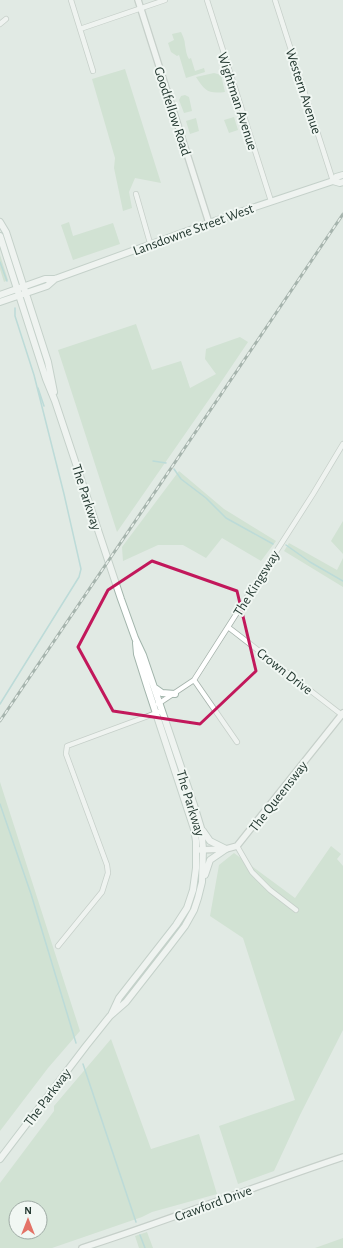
<svg xmlns="http://www.w3.org/2000/svg" width="343" height="1248" viewBox="0 0 343 1248" font-family="'Alegreya Sans',sans-serif">
<rect width="100%" height="100%" fill="#e1eae4"/>
<path fill="#bcd9bf" fill-rule="evenodd" d="M181,32C183,36 185,41 185,45C186,50 186,54 189,59L191,58L195,71L204,68L205,72L186,78L179,55L177,56L171,52L168,43L174,40L172,34Z
M125,69L161,183L135,178L129,192L132,208L123,211L114,168L115,158L92,79Z
M214,73L221,75L225,92C208,94 205,91 196,77Z
M185,95L189,97L192,111L184,113L179,100L181,96Z
M234,117L238,130L229,133L224,120Z
M196,118L199,131L190,134L186,121Z
M69,222L73,236L113,223L120,244L73,260L61,225Z
M0,255L8,280L4,282L0,269Z
M136,324L152,370L181,361L190,388L216,374L205,359L206,349L240,337L248,342L217,388L117,532L58,350Z
M179,471L224,509L276,541L261,561L222,538L206,558L183,545H158L123,561L122,547Z
M343,521V554L331,541Z
M289,543L337,570L343,558V587L284,551Z
M0,782L80,1031L48,1068L0,1131Z
M331,846L341,854L337,859L343,866V1030L300,1115L274,1171L238,1184L219,1126L295,1100L243,938L210,916L219,865L234,853L295,898Z
M111,1039L151,1149L199,1134L217,1194L152,1212L142,1217L52,1248H0V1183L54,1111V1106ZM16,1208H40V1232H16Z
M147,1232L153,1248H139L135,1236Z
M343,1238V1248H315Z"/>
<g fill="none" stroke-linecap="round" stroke-linejoin="round">
<path stroke="#8ec9c9" stroke-width="1.5" d="M0,262L7,281
M15,308V316L34,375
M38,388L44,406L38,388
M153,461L166,463
M174,469L181,479L206,498L226,518L273,544
M286,545L310,562L343,581
M0,704L79,577L81,569L64,494L34,375
M0,804L31,894L76,1043
M83,1064L136,1222
M140,1235L145,1248"/>
<g stroke="#a4b1aa" stroke-width="6">
<path id="minor" d="M71,0L93,71
M207,0L271,201
M275,0L333,181
M0,24L6,19
M80,29L165,0
M136,194L150,243
M228,627L342,715
M194,680L237,742
M158,704L194,680L313,494L343,444
M237,846L252,872L270,890L296,910
M58,946L102,892L108,873L107,865L66,754L67,746L159,712"/>
</g>
<g stroke="#a4b1aa" stroke-width="8">
<path id="tertiary" d="M138,0L209,223
M197,850L226,849L237,846L343,713
M82,1248C170,1220 255,1186 343,1157"/>
</g>
<g stroke="#a1b4ab" stroke-width="8">
<path id="secondary" d="M333,181L340,183L343,182
M0,222L6,232L48,362L54,392
M0,236L46,379L55,401L121,599L135,638L143,655L194,805L201,828L203,849L202,882L198,898L194,910L185,926L169,947L126,1002L110,1016L86,1046L0,1159
M0,295L45,279H55L234,214L333,181L336,177L343,175
M0,302L47,286L55,279
M155,688L162,693L175,694
M203,831L210,841L226,849
M205,875L210,860L226,849
M112,1013L119,998L176,925L187,908L193,890L196,868V841L194,829L148,689L137,654L136,643"/>
</g>
<use href="#minor" stroke="#fff" stroke-width="4.5"/>
<use href="#tertiary" stroke="#fff" stroke-width="5.5"/>
<use href="#secondary" stroke="#fff" stroke-width="6"/>
<g stroke="#5d746b" stroke-width="3">
<path id="rail" d="M0,721L343,214"/>
</g>
<use href="#rail" stroke="#f1f7f3" stroke-width="1.5" stroke-dasharray="4.5" stroke-linecap="butt"/>
</g>
<path d="M0 0H343V1248H0ZM152,561L237,591L256,671L200,724L113,711L78,647L108,590Z" fill="#e1eae4" fill-opacity=".55" fill-rule="evenodd"/>
<path fill="none" stroke="#c2185b" stroke-width="3" stroke-linejoin="round" d="M152,561L237,591L256,671L200,724L113,711L78,647L108,590Z"/>
<g text-anchor="middle" stroke-width="4" stroke-linejoin="round" paint-order="stroke">
<g font-size="14" fill="#233830" stroke="#f1f7f3">
<text transform="translate(304 91) rotate(72)" y="5">Western Avenue</text>
<text transform="translate(238 101) rotate(72)" y="5">Wightman Avenue</text>
<text transform="translate(173 111) rotate(72)" y="5">Goodfellow Road</text>
<text transform="translate(193 229) rotate(-20)" y="5">Lansdowne Street West</text>
<text transform="translate(87 497) rotate(72)" y="5">The Parkway</text>
<text transform="translate(256 583) rotate(-58)" y="5">The Kingsway</text>
<text transform="translate(285 671) rotate(38)" y="5">Crown Drive</text>
<text transform="translate(278 796) rotate(-52)" y="5">The Queensway</text>
<text transform="translate(191 803) rotate(73)" y="5">The Parkway</text>
<text transform="translate(47 1097) rotate(-53)" y="5">The Parkway</text>
<text transform="translate(213 1203) rotate(-20)" y="5">Crawford Drive</text>
</g>
</g>
<g transform="translate(28 1220)"><circle r="19" fill="#f1f7f3" stroke="#9faba5"/>
<path d="M0-3L7 15L0 10L-7 15Z" fill="#e37266"/>
<text y="-6" font-size="11" font-weight="bold" text-anchor="middle" fill="#233830">N</text>
</g>
</svg>
